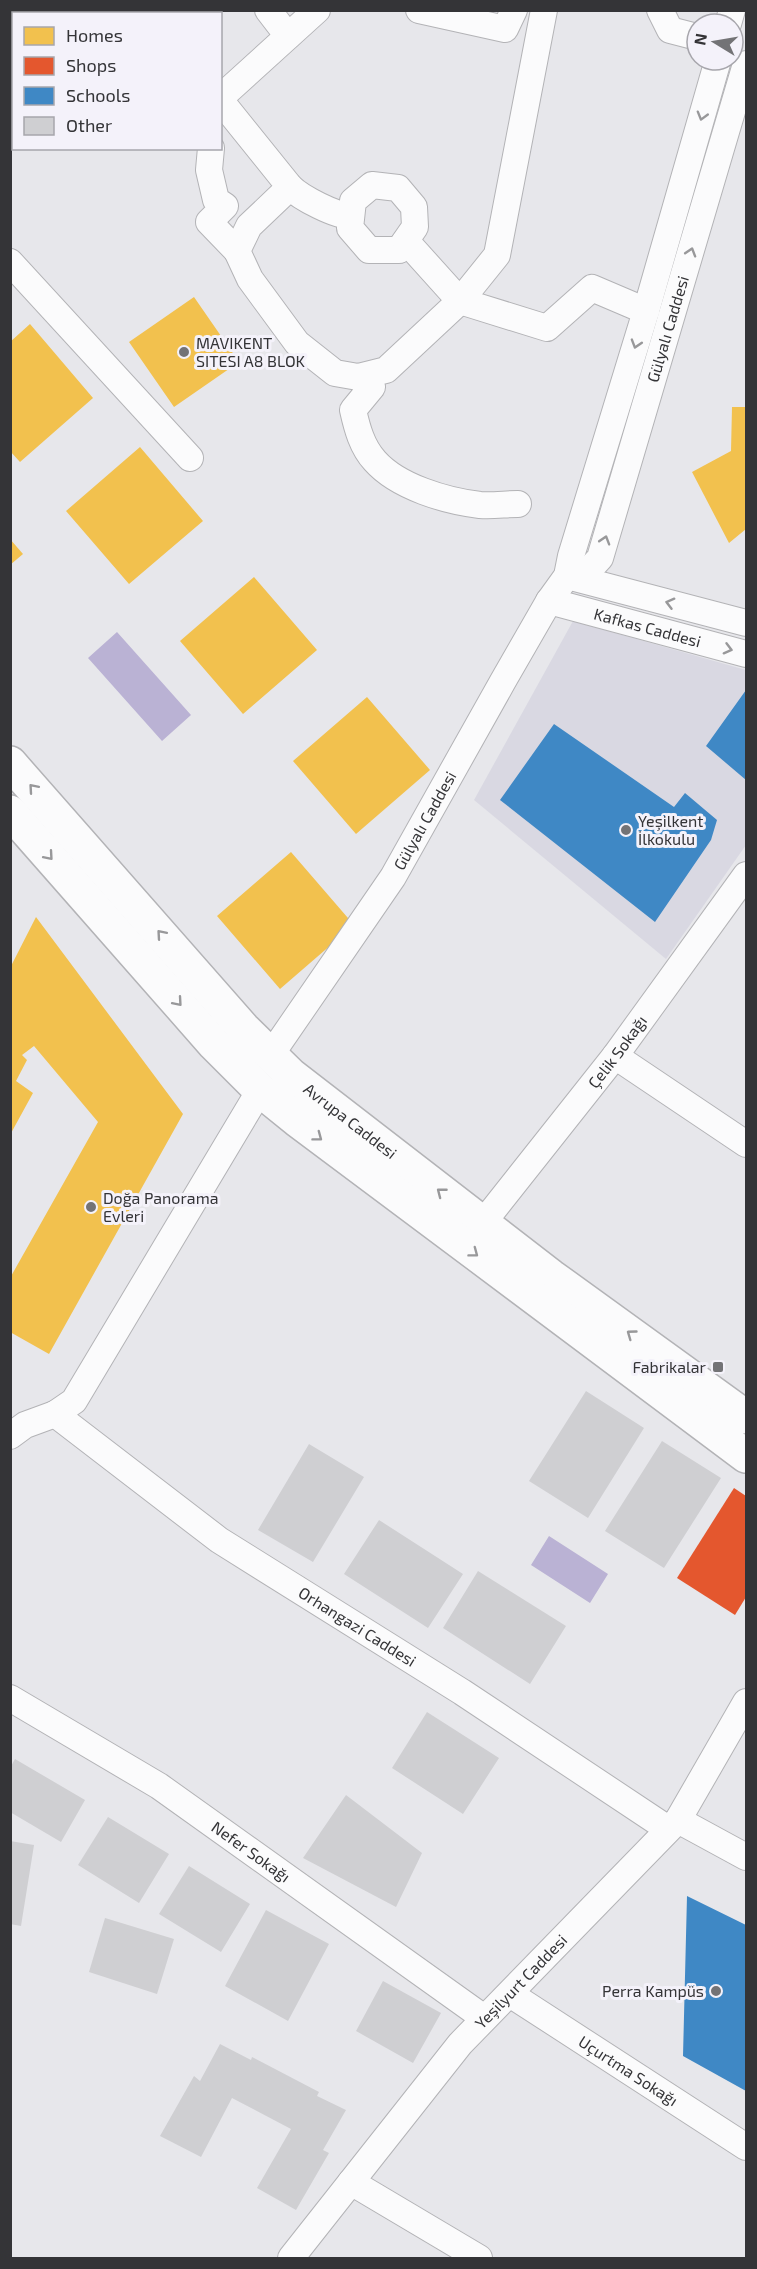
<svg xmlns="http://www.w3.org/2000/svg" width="757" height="2269" viewBox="0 0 757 2269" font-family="'Exo 2',sans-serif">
<rect width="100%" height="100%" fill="#e7e7eb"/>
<path fill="#d9d8e2" d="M573,621L746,670V845L666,959L474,800Z"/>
<path fill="#bab2d4" d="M117,632L191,715L162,741L88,658Z
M549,1536L608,1574L590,1603L531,1565Z"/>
<path fill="#f2c14e" d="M194,297L239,362L174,407L129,342Z
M30,324L93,398L20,462L10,451V342Z
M732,407H746V529L729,543L692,472L731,451Z
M140,447L203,521L129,584L66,511Z
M10,539L23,554L10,565Z
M254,577L317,650L243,714L180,641Z
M367,697L430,770L356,834L293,761Z
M291,852L354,925L280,989L217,916Z
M36,917L183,1114L49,1354L10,1332V1278L98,1122L34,1046L22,1055L27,1060L16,1081L33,1093L10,1135V968Z"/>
<path fill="#e4572e" d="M734,1488L746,1496V1597L735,1615L677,1578Z"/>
<path fill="#3f88c5" d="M746,690V780L706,746Z
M554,724L674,807L685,793L717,820L711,840L655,922L500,800Z
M687,1896L746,1925V2091L683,2056Z"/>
<path fill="#cfcfd2" d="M586,1391L644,1428L588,1518L529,1481Z
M662,1441L721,1478L664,1568L605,1531Z
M309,1444L364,1477L313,1562L258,1530Z
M379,1520L463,1574L428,1628L344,1574Z
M478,1571L566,1626L530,1684L443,1628Z
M427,1712L499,1758L463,1814L392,1768Z
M15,1759L85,1800L61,1842L10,1812V1768Z
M346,1795L422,1853L396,1907L303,1858Z
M108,1817L169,1854L139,1903L78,1865Z
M10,1841L34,1845L21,1926L10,1924Z
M189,1866L250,1904L221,1952L159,1914Z
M266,1910L329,1944L288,2021L225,1986Z
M105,1918L174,1939L157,1994L89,1972Z
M383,1981L441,2013L413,2063L356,2031Z
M220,2044L251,2060L252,2057L319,2092L317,2096L346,2110L323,2150L329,2153L296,2210L257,2188L291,2129L232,2098L201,2157L160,2136L194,2076L200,2081Z"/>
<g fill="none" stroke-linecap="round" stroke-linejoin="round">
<g stroke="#b3b3b6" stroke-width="28">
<g id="minor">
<path d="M46,10L52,14"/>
<path d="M268,10L288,36"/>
<path d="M419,10L505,29L514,10"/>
<path d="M660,10L670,30L697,37"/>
<path d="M728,24L732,10"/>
<path d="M10,30L14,24"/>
<path d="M10,76L14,70"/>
<path d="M220,98L317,10"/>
<path d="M220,100L290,187L249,226L237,251L250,279L297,343L335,373L358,377L386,370L460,301L497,255L544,10"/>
<path d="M211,148L209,170L216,200L225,206L209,222L237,251"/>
<path d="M372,185L398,188L414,207L415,227L399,250H369L350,228L353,201Z"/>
<path d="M290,187C301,198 336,216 351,216"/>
<path d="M406,241L460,301L547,328L592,288L646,311"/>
<path d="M10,262L190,458"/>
<path d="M358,377L372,387L353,410C357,428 362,447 375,461C398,487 446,501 480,505C492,506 506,504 518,504"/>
<path id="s1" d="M567,576L588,571L600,558L746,64"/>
<path d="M567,576L746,623"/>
<path id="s2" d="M549,601L746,654"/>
<path id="s3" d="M270,1056L393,877L503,681L549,601L567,576L571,556L646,311L718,60"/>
<path d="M615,1056L746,1144"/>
<path id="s4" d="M482,1224L615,1056L746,875"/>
<path id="s5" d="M55,1414L219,1540L462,1692L668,1829"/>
<path d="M10,1436L25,1425L55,1414L74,1401L260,1090"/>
<path id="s6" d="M10,1698L159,1786L484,2018"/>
<path d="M678,1820L746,1857"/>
<path id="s7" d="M510,1994L746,2147"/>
<path d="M351,2182L479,2258"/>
<path id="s8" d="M291,2258L460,2044L678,1820L746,1702"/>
</g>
</g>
<g stroke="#b3b3b6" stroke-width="36">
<g id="major">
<path id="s9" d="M10,763L243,1028L291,1075L551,1276L746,1417"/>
<path d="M10,812L214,1044L260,1090L297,1120L746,1456"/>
</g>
</g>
<use href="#minor" stroke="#fbfbfc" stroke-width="26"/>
<use href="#major" stroke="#fbfbfc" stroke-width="33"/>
</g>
<defs><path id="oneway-chevron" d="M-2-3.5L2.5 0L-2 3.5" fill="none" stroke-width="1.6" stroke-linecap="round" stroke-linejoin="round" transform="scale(1.5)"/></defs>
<g stroke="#98989a">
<use href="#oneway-chevron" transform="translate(702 116) rotate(106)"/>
<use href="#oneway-chevron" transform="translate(691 252) rotate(-73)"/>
<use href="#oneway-chevron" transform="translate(636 344) rotate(107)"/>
<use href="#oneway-chevron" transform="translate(605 540) rotate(-73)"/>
<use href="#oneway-chevron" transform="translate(670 603) rotate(-165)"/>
<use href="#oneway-chevron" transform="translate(728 649) rotate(15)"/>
<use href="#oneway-chevron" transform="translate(33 788) rotate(-131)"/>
<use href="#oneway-chevron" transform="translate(49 856) rotate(49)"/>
<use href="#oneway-chevron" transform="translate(161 934) rotate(-131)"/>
<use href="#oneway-chevron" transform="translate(178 1002) rotate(49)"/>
<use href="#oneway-chevron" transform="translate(318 1137) rotate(37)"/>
<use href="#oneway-chevron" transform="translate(441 1192) rotate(-142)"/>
<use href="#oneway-chevron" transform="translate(474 1253) rotate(37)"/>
<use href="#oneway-chevron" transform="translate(631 1334) rotate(-144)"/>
</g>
<g fill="#737376" stroke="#f4f2fa" stroke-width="2">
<circle cx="184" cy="352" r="6"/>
<circle cx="626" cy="830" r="6"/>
<circle cx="91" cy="1207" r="6"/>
<rect x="712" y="1361" width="12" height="12" rx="3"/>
<circle cx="716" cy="1991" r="6"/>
</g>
<g text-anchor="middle" stroke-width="6" stroke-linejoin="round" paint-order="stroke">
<g font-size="16" fill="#343437" stroke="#f4f2fa">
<text dy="6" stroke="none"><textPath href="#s1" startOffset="278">Gülyalı Caddesi</textPath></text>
<text dy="6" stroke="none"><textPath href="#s2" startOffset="102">Kafkas Caddesi</textPath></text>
<text dy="6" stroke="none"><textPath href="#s3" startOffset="282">Gülyalı Caddesi</textPath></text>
<text dy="6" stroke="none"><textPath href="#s4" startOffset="219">Çelik Sokağı</textPath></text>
<text dy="6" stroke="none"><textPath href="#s9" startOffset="495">Avrupa Caddesi</textPath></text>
<text dy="6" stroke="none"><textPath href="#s5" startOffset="370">Orhangazi Caddesi</textPath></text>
<text dy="6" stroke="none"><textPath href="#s6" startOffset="286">Nefer Sokağı</textPath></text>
<text dy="6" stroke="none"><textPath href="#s8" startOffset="360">Yeşilyurt Caddesi</textPath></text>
<text dy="6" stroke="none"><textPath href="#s7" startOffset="141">Uçurtma Sokağı</textPath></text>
</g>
<g font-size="16" fill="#343437" stroke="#f4f2fa" text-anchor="start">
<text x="196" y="349">MAVIKENT<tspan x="196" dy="18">SITESI A8 BLOK</tspan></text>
<text x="638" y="827">Yeşilkent<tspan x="638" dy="18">İlkokulu</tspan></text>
<text x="103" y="1204">Doğa Panorama<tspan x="103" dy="18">Evleri</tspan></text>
<text x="706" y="1373" text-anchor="end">Fabrikalar</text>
<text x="704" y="1997" text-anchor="end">Perra Kampüs</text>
</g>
</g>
<rect width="757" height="2269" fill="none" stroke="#343437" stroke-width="24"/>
<rect x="12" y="12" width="210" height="138" fill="#f4f2fa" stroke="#a7a6ac" stroke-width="1.5"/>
<rect x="24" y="27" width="30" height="18" fill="#f2c14e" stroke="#a7a6ac" stroke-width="1.5"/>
<text x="66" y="42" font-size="18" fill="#343437">Homes</text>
<rect x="24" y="57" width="30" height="18" fill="#e4572e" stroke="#a7a6ac" stroke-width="1.5"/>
<text x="66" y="72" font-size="18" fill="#343437">Shops</text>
<rect x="24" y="87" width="30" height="18" fill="#3f88c5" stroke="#a7a6ac" stroke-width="1.5"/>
<text x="66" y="102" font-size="18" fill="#343437">Schools</text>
<rect x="24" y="117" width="30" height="18" fill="#cfcfd2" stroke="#a7a6ac" stroke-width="1.5"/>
<text x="66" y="132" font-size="18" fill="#343437">Other</text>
<g transform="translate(715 42) rotate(281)"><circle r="28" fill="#f4f2fa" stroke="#a7a6ac" stroke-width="1.5"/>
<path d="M0-4.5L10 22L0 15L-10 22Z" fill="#737376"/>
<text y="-9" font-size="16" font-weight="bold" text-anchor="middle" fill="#343437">N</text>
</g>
</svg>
